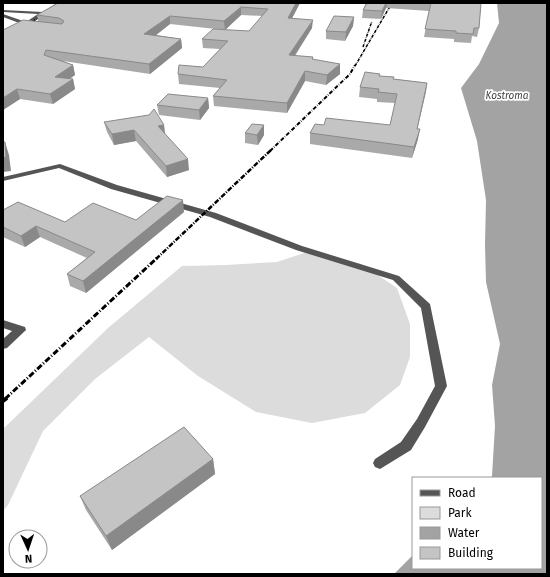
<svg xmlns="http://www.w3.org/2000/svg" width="550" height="577" viewBox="0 0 550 577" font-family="'Fira Sans',sans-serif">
<rect width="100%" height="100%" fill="#fff"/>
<path fill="#dcdcdc" d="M307,252L361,264L397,288L410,324V357L400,385L365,413L312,423L256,412L198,376L149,337L95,379L43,431L8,505L3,511V429L108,328L182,266L226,265L277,262Z"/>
<path fill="#a3a3a3" d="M497,3H547V574H394L413,555V568H541V478H490L492,476L495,426L492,385L500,344L486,282L485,244L486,200L477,141L461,88L479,64L499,23Z"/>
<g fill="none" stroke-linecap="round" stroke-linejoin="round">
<path fill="#555" fill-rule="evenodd" d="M57,3H62L30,24L31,26H26L3,37V33L22,24L3,17V14L26,22L38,14L3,12V10L43,12Z
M60,164L117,185L216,213L302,246L399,276L430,304L447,386L425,427L411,450L380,469L375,467L373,463L375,459L401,442L417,419L435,386L421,308L393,280L296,250L210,217L111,189L59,168L3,181V177Z
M3,320L25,327L26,330L7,348L3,349V339L12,331L3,328Z"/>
<path stroke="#000" stroke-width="1.5" stroke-dasharray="3 1 0.5 1" stroke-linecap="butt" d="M3,36L27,25L63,3
M363,47L372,21
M355,66L392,3"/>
<path stroke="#000" stroke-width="2" stroke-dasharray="4 1.5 0.5 1.5" stroke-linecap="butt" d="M270,151L350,74L355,65"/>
<path stroke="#000" stroke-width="2.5" stroke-dasharray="5 1.5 1 1.5" stroke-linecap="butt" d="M156,259L271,150"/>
<path stroke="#000" stroke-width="3" stroke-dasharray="6 2 1 2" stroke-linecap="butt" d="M5,399L157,258"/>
<path stroke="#000" stroke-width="4" stroke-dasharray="8 2.5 1.5 2.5" stroke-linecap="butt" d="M3,401L7,398"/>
</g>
<path fill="#a9a9a9" d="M300,3L292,18L312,28L295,56L313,57V60L340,64V74L326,85L305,81L287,113L214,106L213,96L220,88L179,84L178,74L203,67L220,49L203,48L202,39L249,31L262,16L241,15L225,30L170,24L156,35L181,39L182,48L150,74L63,61L73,65L75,75L69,79H73L75,89L53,104L20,99L3,110V30L38,21L37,15Z
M366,3H481L479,28L477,37L472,36L471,43L454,42V39L424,37L429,11L386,8L381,19L362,18L363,10Z
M354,17L353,26L345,41L326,39V31Z
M379,76L394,79L427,83L417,129L418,139L412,158L310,144V133L324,125H390L395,103L377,102V99L359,97L360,87Z
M208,98L209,108L200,120L159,115L157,105Z
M104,122L164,125L165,134L189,170L167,177L136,141L114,145L107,132Z
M264,125V135L258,145L245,143V133Z
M3,210L65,222L136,220L184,212L86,293L70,286L67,274L87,258L40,237L25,247L3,237Z
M213,459L215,474L112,550L86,510L80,496Z"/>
<path fill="#898989" d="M296,3H300L288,26V18Z
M386,3H387L386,8L381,19L382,11Z
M241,7V15L225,30L224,21Z
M170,16V24L146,43L144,34Z
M354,17L353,26L345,41L346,32Z
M313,20L312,28L289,64V55Z
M181,39L182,48L150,74L149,64Z
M340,64V74L326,85L327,75Z
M73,65L75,75L58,87L55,77Z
M305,71V81L287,113V103Z
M73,79L75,89L53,104L50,94Z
M427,83L426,92L415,139L417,129Z
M17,89L20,99L3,110V98Z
M208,98L209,108L200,120L199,110Z
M164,125L165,135L158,126Z
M264,125V135L258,145L257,135Z
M420,129L418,139L412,158L414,147Z
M134,130L136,141L114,145L112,134Z
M5,142L9,155L11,171L3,172V158Z
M188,159L189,170L167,177L166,166Z
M183,200L184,212L86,293L83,281Z
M36,226L40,237L25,247L21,236Z
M213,459L215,474L112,550L106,536Z"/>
<path fill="#c4c4c4" stroke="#898989" d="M58,3H296L288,18L313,20L289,55L313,57L312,59L340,64L327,75L305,71L287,103L213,96L227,80L178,74L179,65L203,67L228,41L202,39L213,29L249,31L268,9L241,7L224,21L170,16L144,34L181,39L149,64L46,50L44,55L73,65L55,77L73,79L50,94L17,89L3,98V30L23,20L62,24L64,21L59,18L37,15Z
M367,3H386L382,11L363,10Z
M431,3H481L479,28H474L473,34L456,33V31L425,29Z
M334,16L354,17L346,32L326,31Z
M365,72L380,74L379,76L394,77L393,79L427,83L417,129H420L414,147L310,133L315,124L324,125L326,118L390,125L397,94L378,92L379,89L360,87Z
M168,94L208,98L199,110L157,105Z
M154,109L164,125L158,126L188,159L166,166L134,130L112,134L104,122L149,115Z
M252,124L264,125L257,135L245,133Z
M3,142H5L6,157L3,158Z
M167,196L183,200L83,281L67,274L95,252L36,226L21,236L3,227V210L18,202L65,222L93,203L136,220Z
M184,427L213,459L106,536L80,496Z"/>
<g text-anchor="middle" stroke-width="3.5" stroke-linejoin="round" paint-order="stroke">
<g font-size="10" font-style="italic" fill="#444" stroke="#fff">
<text x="507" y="99">Kostroma</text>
</g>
</g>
<rect width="550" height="577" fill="none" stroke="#000000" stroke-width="8"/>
<rect x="412" y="477" width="130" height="92" fill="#ffffff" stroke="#999999"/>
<rect x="420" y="490" width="20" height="6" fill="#555555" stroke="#999999"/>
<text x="448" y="497" font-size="12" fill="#000000">Road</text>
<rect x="420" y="507" width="20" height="12" fill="#dcdcdc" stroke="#999999"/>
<text x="448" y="517" font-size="12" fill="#000000">Park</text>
<rect x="420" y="527" width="20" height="12" fill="#a3a3a3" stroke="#999999"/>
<text x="448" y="537" font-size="12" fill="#000000">Water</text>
<rect x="420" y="547" width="20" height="12" fill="#c4c4c4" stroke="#999999"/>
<text x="448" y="557" font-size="12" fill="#000000">Building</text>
<g transform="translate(28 549) rotate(177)"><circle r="19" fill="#ffffff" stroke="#999999"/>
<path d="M0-3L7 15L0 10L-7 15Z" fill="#000000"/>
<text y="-6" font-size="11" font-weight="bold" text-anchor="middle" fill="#000000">N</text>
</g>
</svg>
